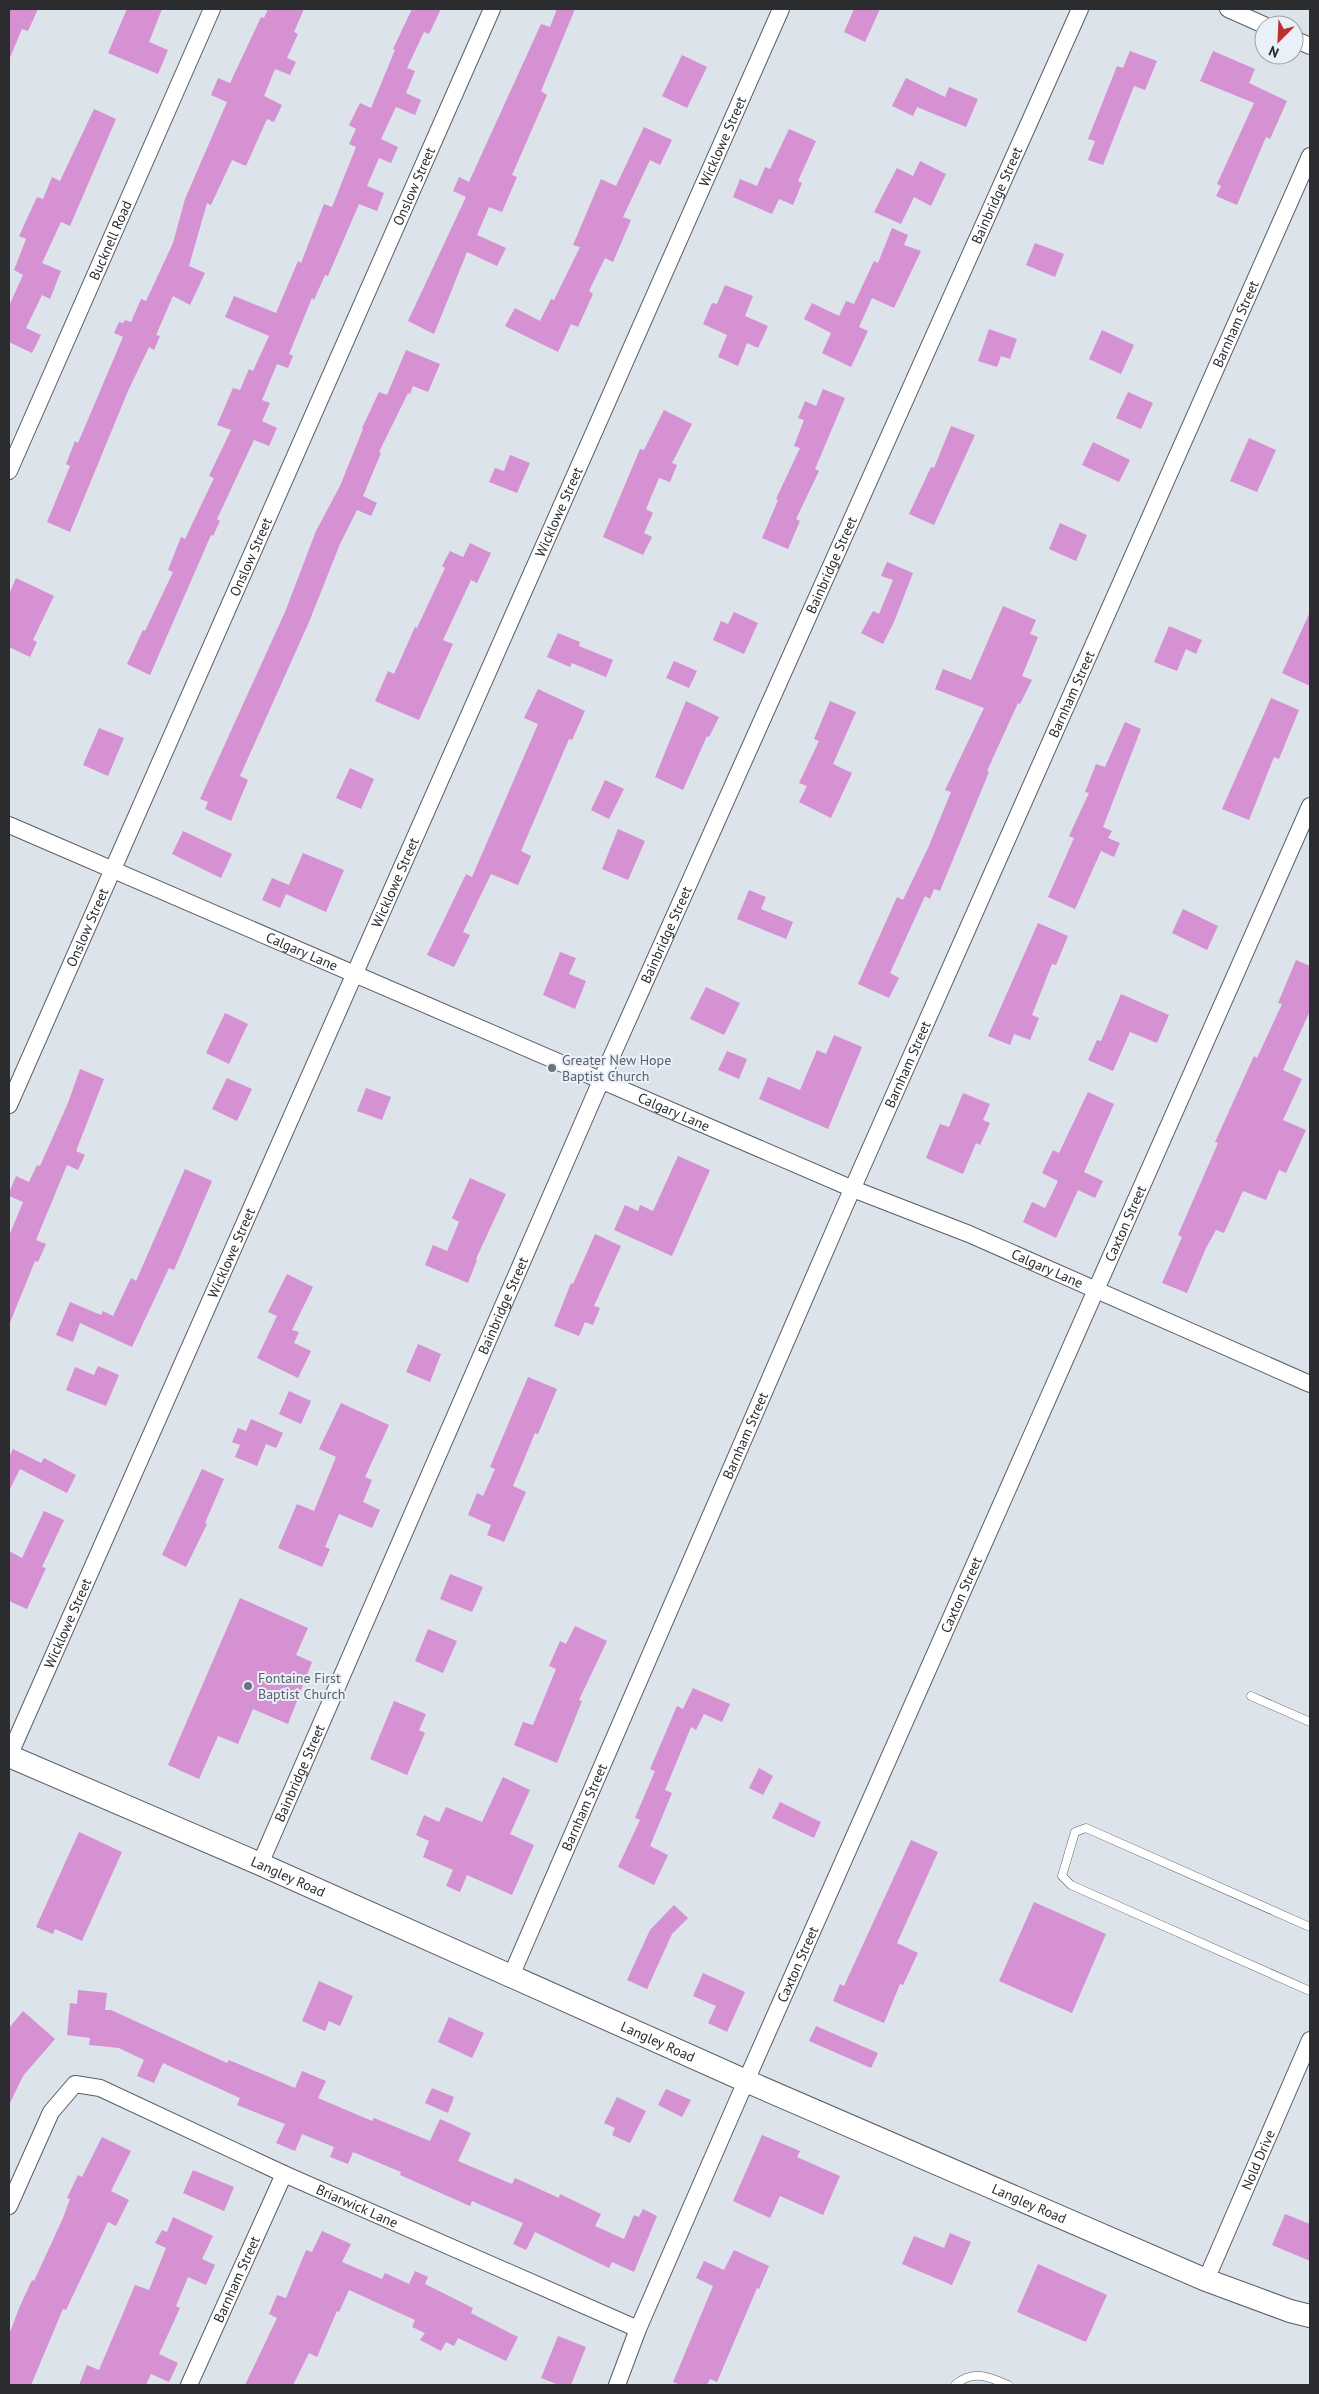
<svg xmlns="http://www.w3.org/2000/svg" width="1319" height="2394" viewBox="0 0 1319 2394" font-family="'PT Sans',sans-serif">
<rect width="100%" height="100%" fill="#dce3ea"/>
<path fill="#d591d1" d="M9,9H38L28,31L22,29L9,60Z
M127,9H162L149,42L168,50L158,74L108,53Z
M268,9H304L294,32L298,34L287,58L296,62L290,75L275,69L264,96L282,105L274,122L267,119L246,166L232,160L211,205L207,203L189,266L205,273L190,305L173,296L156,335L160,336L154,350L149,347L128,391L70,532L47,522L70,466L66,464L75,441L78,443L123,337L114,333L119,322L123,323L125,320L131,322L141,299L146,301L173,243L185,199L227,102L211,95L218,78L230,83L261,17L264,18Z
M412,9H441L429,34L424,32L407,68L415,71L406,93L421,100L415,115L396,107L381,139L398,147L391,163L379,158L367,186L384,193L377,211L359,204L328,276L325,275L314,300L312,298L289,354L293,356L288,368L277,364L262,400L270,403L262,421L277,428L269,446L254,440L217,519L220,521L213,536L211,535L150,675L127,664L143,630L145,631L173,572L168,570L181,537L185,539L214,478L209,476L231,430L217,425L233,388L240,390L249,369L253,371L269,336L225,317L234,296L276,313L298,261L301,263L324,204L332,207L356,147L349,144L356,129L349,125L360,103L371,108L395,50L393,49Z
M557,9H575L541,91L547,95L512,175L517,177L502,212L489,207L477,235L506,248L497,266L467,252L434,334L408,321L466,197L453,191L459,177L469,182L541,24L550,27Z
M854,9H880L865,42L844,32Z
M1130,51L1157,61L1145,90L1134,86L1103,165L1088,160L1095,141L1088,139L1117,66L1123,68Z
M1213,51L1255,69L1249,83L1287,101L1270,139L1266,137L1237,205L1216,196L1221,186L1217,184L1254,103L1200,81Z
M682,55L707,67L687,108L662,96Z
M906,78L945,97L949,87L978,99L966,127L917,107L913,116L892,106Z
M94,109L116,119L70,226L61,222L42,263L61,271L50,299L42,295L26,328L41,335L32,353L9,342V306L23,275L14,270L26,239L19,236L37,197L43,199L52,177L60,181Z
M644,127L672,140L660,165L650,160L623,217L631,220L613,262L605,258L589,291L593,294L578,327L571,324L558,352L505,326L515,308L540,321L551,299L554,300L580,247L573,245L601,179L616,186Z
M789,129L816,141L798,181L802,183L793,205L779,199L772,214L733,197L740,179L757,186L765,167L770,169Z
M920,161L946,174L931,206L914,197L901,224L874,212L897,168L913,176Z
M892,228L908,235L904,245L921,251L894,308L872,298L859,327L868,331L851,367L822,353L831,333L804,319L812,303L839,316L846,301L854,304L874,261L878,263Z
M1035,243L1064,254L1055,277L1026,265Z
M725,285L753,296L745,316L768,326L758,348L747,343L738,366L718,357L727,335L703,324L712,303L717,304Z
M989,329L1017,339L1010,359L1001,356L997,367L978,361Z
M1102,330L1134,345L1121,374L1089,359Z
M406,350L440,364L428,392L413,386L410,394L408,393L379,452L381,453L363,496L377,503L371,516L357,510L340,544L309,622L240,776L248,780L231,821L205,809L208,802L200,799L285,612L316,531L340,486L363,429L362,428L379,392L387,395Z
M823,389L845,398L815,469L819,471L796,519L800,521L788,549L762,538L778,500L776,499L800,448L794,446L804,420L798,418L805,401L816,406Z
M1128,392L1153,403L1141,429L1116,418Z
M664,410L692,424L672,463L677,465L670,482L659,478L646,509L653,513L644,533L652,537L643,555L603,537L640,449L644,450Z
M951,426L975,435L934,525L909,514L931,467L934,468Z
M1249,438L1276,450L1257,492L1230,481Z
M1093,442L1130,460L1119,482L1082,465Z
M510,455L530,463L517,493L489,482L495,468L504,471Z
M1060,523L1087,535L1076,561L1049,549Z
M470,543L491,553L477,583L471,580L443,640L453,644L419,720L375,701L388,671L394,674L415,627L417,628L445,568L442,566L450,551L463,557Z
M887,562L913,573L894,622L883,644L861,633L873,611L879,614L893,580L881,576Z
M16,578L54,596L33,640L37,642L30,657L9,647V594Z
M1003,606L1036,620L1030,634L1038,637L1022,676L1032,680L1020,704L1018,703L987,771L989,772L940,891L934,889L930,899L925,896L890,973L899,978L889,998L858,984L897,897L903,900L928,848L951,792L945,790L984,708L935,689L943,669L971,680Z
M734,612L758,623L744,654L713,640L721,621L728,624Z
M1310,612V686L1282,673Z
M1169,626L1202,640L1196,654L1186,649L1177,671L1154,662Z
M558,633L580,642L579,646L613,660L606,677L572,663L570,667L547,657Z
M674,661L697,671L689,688L666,678Z
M538,689L585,711L572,740L569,739L521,851L531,856L518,885L491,874L463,932L470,935L454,967L427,955L466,874L472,877L538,724L524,718Z
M1271,698L1299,710L1279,759L1274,757L1249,820L1222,809Z
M686,701L719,717L709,737L707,736L683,790L655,777Z
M830,701L856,712L833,764L852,773L831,818L799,802L807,786L799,783L819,741L814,739Z
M1125,722L1141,729L1103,827L1112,831L1108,838L1120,843L1114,857L1101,851L1075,909L1048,897L1074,838L1069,836L1089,793L1085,792L1096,764L1105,767Z
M99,728L124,738L108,776L83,765Z
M350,768L374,779L361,809L336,798Z
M605,780L624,789L609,819L591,810Z
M618,829L645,841L628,880L602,869Z
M183,831L232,854L221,878L172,854Z
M303,853L344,870L326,912L286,894L280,908L262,900L272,878L289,885Z
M749,890L766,897L761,909L793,922L786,939L737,919Z
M1183,909L1218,926L1207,950L1172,933Z
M1038,923L1068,936L1056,965L1052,964L1032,1015L1039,1018L1030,1040L1014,1034L1010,1045L988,1036Z
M560,952L576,958L569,974L586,981L575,1009L543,995Z
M1296,960L1310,966V1011L1283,1070L1302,1079L1283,1120L1306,1130L1286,1173L1279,1170L1266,1200L1243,1191L1224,1233L1216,1230L1206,1248L1187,1293L1162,1283L1182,1237L1178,1235L1218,1143L1215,1142L1254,1056L1257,1058L1282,1004L1278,1003Z
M706,987L740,1003L724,1035L690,1019Z
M1121,994L1169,1015L1157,1043L1130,1032L1113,1071L1088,1060L1097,1040L1101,1041Z
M225,1013L248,1024L229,1064L206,1053Z
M834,1035L862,1047L828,1129L759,1099L768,1077L800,1090L817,1050L826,1054Z
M727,1051L747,1059L739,1079L718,1070Z
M80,1069L104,1079L76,1151L85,1155L78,1170L67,1165L36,1240L46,1244L38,1262L35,1261L9,1325V1236L23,1202L9,1196V1193L16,1176L29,1182L37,1165L40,1166L68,1103Z
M227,1078L252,1089L237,1121L212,1109Z
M366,1088L391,1097L382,1120L357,1111Z
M1088,1092L1114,1104L1084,1172L1103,1181L1095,1198L1078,1190L1056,1238L1023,1222L1032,1202L1045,1208L1058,1181L1042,1173L1053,1150L1059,1153Z
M963,1093L990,1104L983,1120L990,1123L980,1145L976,1143L963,1174L926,1158L940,1124L949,1127Z
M678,1156L710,1170L672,1256L614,1230L625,1205L638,1211L640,1205L653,1211Z
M185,1169L212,1181L174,1270L169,1268L132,1347L80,1323L73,1342L56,1335L70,1302L101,1315L103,1311L113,1316L131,1278L136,1281Z
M470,1178L506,1194L476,1259L477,1260L468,1283L425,1265L433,1245L447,1251L459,1222L452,1218Z
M595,1234L621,1246L594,1306L600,1308L593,1325L585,1322L579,1336L554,1326L571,1283L573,1284Z
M287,1274L313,1287L292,1330L299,1332L294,1343L311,1351L298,1378L257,1358L277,1316L268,1312Z
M418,1344L441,1354L430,1382L406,1372Z
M98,1366L119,1375L106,1406L66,1390L75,1367L94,1375Z
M528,1377L557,1389L538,1434L535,1433L513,1486L526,1492L504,1542L487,1535L491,1525L468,1515L477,1493L483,1496L495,1469L490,1467Z
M289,1391L311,1401L301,1424L279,1414Z
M341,1403L389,1425L365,1477L372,1480L363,1502L380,1510L372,1528L339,1514L325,1547L330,1549L322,1567L278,1548L297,1504L314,1511L336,1457L319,1449Z
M251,1419L283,1433L276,1448L266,1444L257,1466L235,1457L240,1445L232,1442L238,1428L246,1431Z
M13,1449L41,1463L44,1458L76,1475L67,1493L20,1469L9,1491V1457Z
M202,1469L224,1479L205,1523L207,1524L186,1567L162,1555Z
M44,1511L64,1520L42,1567L46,1568L27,1609L9,1601V1551L22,1558Z
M450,1574L483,1587L472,1612L440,1599Z
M240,1598L308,1628L296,1655L312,1662L288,1724L253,1709L238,1744L218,1736L199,1779L168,1765Z
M575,1626L607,1641L579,1700L582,1701L557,1763L514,1745L523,1722L533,1725L556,1669L549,1666L560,1641L566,1644Z
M428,1629L457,1641L443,1673L415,1661Z
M693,1688L730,1704L722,1722L704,1714L696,1730L691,1727L665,1790L672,1793L650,1846L668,1855L654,1885L618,1867L640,1820L635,1818L655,1771L650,1769L677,1706L683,1709Z
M394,1701L426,1714L419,1730L425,1733L407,1775L370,1759Z
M759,1768L773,1776L763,1795L749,1788Z
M503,1777L530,1790L510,1834L534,1845L512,1895L467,1875L460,1892L446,1886L453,1870L423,1857L429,1841L416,1835L424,1815L439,1822L446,1807L482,1822Z
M780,1802L821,1822L814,1838L772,1818Z
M79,1832L122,1852L82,1941L55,1929L53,1934L36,1927Z
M911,1840L938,1852L897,1943L918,1953L903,1985L900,1984L884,2023L833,2001L840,1984L844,1986Z
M1034,1902L1106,1934L1072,2013L999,1981Z
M674,1905L688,1918L672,1934L647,1989L627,1980L650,1930Z
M703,1973L745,1992L727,2032L708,2023L716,2006L693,1996Z
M319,1981L353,1996L340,2026L329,2021L325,2031L302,2021Z
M78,1990L107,1993L105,2010H111L227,2063L229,2060L295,2088L302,2071L326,2081L318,2098L372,2121L374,2118L430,2141L440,2119L471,2133L458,2161L512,2184L515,2178L559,2198L560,2194L601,2214L595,2226L624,2239L634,2215L639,2217L643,2209L657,2216L634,2272L612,2262L609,2268L535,2232L526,2250L513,2244L523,2223L472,2201L470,2206L400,2175L401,2172L353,2152L348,2164L330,2157L334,2147L302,2134L295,2151L276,2143L285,2124L237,2105L240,2098L163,2063L154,2083L137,2076L144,2060L119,2048L89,2045L90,2038L67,2035L70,2003L77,2004Z
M23,2011L55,2039L23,2076L9,2105V2028Z
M449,2017L484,2033L472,2058L438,2042Z
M816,2026L878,2053L871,2068L809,2041Z
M432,2088L454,2097L448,2113L425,2103Z
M666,2089L691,2100L682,2117L658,2105Z
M617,2097L646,2111L630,2143L612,2135L615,2128L604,2123Z
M762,2135L800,2151L797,2157L840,2176L823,2215L780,2196L770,2218L733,2201Z
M102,2137L131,2151L111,2191L129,2200L116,2226L108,2222L66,2310L63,2309L31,2385H9V2335L20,2306L32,2280L34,2281L63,2218L70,2199L67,2198L78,2175L82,2177Z
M193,2170L234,2187L224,2211L183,2193Z
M1285,2214L1310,2224V2261L1272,2245Z
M173,2217L213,2236L202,2259L215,2265L206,2285L188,2277L176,2306L180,2308L159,2354L178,2363L169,2382L151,2374L146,2385H79L87,2365L99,2370L135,2285L149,2290L166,2248L155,2243L162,2230L167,2232Z
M322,2231L351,2244L342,2262L382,2279L385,2273L409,2284L415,2271L428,2277L425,2284L473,2308L471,2313L518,2337L506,2361L458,2338L454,2346L446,2342L441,2351L420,2340L425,2333L412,2327L415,2320L349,2290L339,2312L337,2311L317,2357L309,2353L293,2385H245L277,2318L269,2314L277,2295L286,2298L306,2250L312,2252Z
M950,2233L971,2242L952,2285L902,2264L914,2236L944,2248Z
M734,2250L769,2266L759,2289L757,2288L717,2382L710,2379L707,2385H681L673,2382L713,2286L696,2278L704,2261L724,2270Z
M1038,2264L1107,2295L1086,2342L1017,2312Z
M558,2336L586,2347L571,2385H559L541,2378Z"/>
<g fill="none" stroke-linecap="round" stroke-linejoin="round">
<g stroke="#585e64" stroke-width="9">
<path id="lane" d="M1251,1696L1310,1722
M1310,1927L1086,1828L1075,1832L1062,1876L1071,1885L1310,1991
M955,2385C973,2369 990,2377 1008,2385"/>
</g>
<g stroke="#585e64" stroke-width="18">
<g id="street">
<path d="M1228,9L1264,25"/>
<path d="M1294,39L1310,46"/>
<path id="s1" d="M9,471L212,9"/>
<path id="s2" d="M9,825L853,1189L969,1234L1310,1384"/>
<path id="s3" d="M9,1105L492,9"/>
<path id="s4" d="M9,1756L781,9"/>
<path id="s5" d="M260,1864L610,1060L1080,9"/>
<path id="s6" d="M511,1976L843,1210L1310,156"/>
<path id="s7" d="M9,2206L51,2112L75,2084L100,2088L284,2174L638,2329"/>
<path id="s8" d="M1206,2280L1310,2040"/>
<path id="s9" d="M189,2385L284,2174"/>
<path id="s10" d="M617,2385L638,2329L746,2081L1310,806"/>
</g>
</g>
<g stroke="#585e64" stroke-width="24">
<g id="secondary">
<path id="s11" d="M9,1756L260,1864L746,2081L1206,2280L1290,2311L1310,2316"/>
</g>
</g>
<use href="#lane" stroke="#fff" stroke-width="8"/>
<use href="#street" stroke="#fff" stroke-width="16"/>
<use href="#secondary" stroke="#fff" stroke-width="22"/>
</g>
<g fill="#6b7280" stroke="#eaf0f8" stroke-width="2">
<circle cx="552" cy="1068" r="5"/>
<circle cx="248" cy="1686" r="5"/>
</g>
<g text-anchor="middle" stroke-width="4" stroke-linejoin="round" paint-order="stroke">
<g font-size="14" fill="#2a2c2f" stroke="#eaf0f8">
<text dy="5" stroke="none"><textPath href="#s4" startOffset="1765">Wicklowe Street</textPath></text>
<text dy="5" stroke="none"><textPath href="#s3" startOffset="1004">Onslow Street</textPath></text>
<text dy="5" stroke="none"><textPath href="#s5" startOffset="1824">Bainbridge Street</textPath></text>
<text dy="5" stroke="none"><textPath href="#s1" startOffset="252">Bucknell Road</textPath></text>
<text dy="5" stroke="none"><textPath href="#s6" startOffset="1804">Barnham Street</textPath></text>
<text dy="5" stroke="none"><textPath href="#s4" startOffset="1360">Wicklowe Street</textPath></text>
<text dy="5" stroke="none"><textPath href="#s3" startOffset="599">Onslow Street</textPath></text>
<text dy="5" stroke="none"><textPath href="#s5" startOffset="1419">Bainbridge Street</textPath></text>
<text dy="5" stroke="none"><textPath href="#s6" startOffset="1399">Barnham Street</textPath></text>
<text dy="5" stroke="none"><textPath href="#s4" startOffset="955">Wicklowe Street</textPath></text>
<text dy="5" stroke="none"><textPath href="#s3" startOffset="194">Onslow Street</textPath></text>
<text dy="5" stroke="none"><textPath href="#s5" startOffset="1014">Bainbridge Street</textPath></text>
<text dy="5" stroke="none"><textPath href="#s2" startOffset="319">Calgary Lane</textPath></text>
<text dy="5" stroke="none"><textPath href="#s6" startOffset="994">Barnham Street</textPath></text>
<text dy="5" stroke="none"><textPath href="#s2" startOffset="724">Calgary Lane</textPath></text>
<text dy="5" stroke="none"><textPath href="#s10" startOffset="1268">Caxton Street</textPath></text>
<text dy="5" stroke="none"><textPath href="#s4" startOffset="550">Wicklowe Street</textPath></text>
<text dy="5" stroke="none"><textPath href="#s2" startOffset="1129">Calgary Lane</textPath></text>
<text dy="5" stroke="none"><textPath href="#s5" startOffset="609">Bainbridge Street</textPath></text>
<text dy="5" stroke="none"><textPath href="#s6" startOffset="589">Barnham Street</textPath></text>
<text dy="5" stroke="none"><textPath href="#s10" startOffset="862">Caxton Street</textPath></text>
<text dy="5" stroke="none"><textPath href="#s4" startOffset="145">Wicklowe Street</textPath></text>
<text dy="5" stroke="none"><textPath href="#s5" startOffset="99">Bainbridge Street</textPath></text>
<text dy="5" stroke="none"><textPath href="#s6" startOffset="184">Barnham Street</textPath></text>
<text dy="5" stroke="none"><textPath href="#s11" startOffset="304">Langley Road</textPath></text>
<text dy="5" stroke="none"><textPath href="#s10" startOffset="458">Caxton Street</textPath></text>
<text dy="5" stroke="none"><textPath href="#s11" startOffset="709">Langley Road</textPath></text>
<text dy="5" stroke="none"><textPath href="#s8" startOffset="131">Nold Drive</textPath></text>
<text dy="5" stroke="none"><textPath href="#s11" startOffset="1114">Langley Road</textPath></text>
<text dy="5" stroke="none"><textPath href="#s7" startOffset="448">Briarwick Lane</textPath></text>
<text dy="5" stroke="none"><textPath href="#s9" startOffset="116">Barnham Street</textPath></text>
</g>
<g font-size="14" fill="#5b616d" stroke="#eaf0f8" text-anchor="start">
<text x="562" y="1065">Greater New Hope<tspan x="562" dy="16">Baptist Church</tspan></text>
<text x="258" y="1683">Fontaine First<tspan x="258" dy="16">Baptist Church</tspan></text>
</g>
</g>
<rect width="1319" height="2394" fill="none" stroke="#2a2c2f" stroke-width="20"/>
<g transform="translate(1279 40) rotate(204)"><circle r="24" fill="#eaf0f8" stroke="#9da2a8"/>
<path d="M0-4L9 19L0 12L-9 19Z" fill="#bd2e2e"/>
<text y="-8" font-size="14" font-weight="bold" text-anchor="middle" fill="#2a2c2f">N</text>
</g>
</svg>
